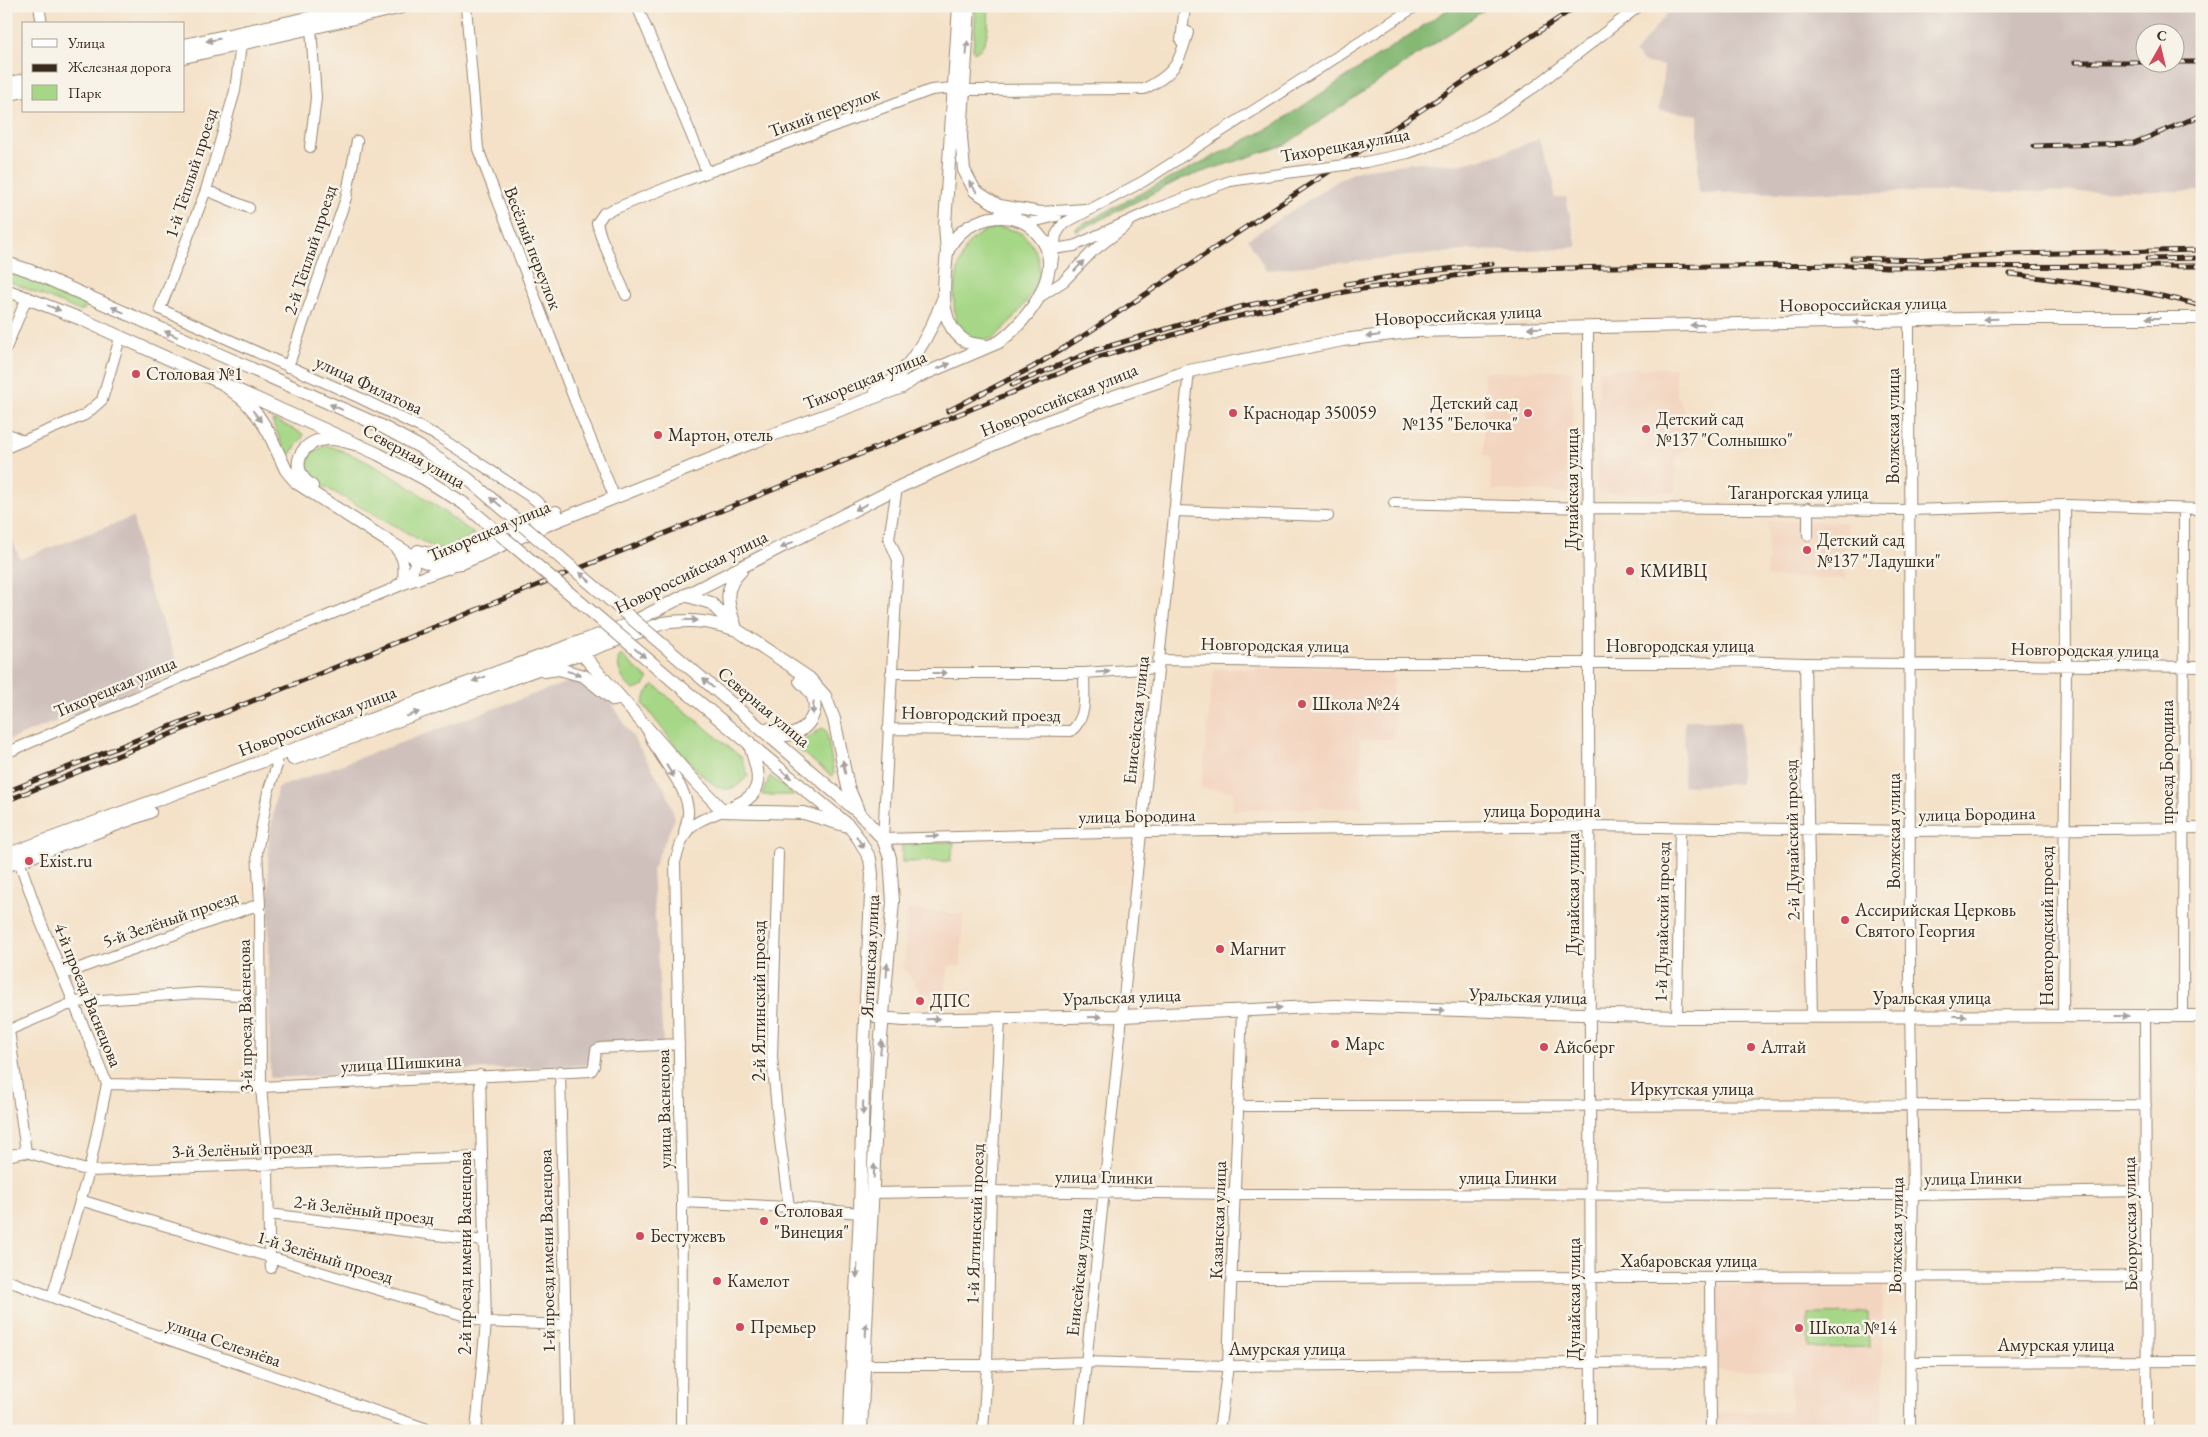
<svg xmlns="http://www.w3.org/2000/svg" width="2208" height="1437" viewBox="0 0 2208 1437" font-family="'EB Garamond',serif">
<rect width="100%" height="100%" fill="#f7f3e8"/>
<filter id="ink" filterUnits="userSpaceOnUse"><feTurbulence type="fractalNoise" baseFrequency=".02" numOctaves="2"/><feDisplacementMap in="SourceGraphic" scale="10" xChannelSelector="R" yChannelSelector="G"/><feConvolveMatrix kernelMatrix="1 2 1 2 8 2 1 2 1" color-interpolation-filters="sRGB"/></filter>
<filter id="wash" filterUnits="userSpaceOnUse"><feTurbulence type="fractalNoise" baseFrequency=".0096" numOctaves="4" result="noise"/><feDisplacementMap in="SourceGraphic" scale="20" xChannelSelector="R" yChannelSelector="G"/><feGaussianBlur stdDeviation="1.12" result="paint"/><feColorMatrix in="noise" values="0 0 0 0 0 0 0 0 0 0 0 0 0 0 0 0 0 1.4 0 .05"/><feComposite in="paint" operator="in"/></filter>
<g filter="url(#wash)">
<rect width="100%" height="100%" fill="#f4e1c7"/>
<path fill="#f3d4bf" d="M1675,368L1676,393L1685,413L1694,414V443L1675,459V492L1597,493L1598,370Z
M1572,370L1573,493L1492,490L1489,455H1484V372Z
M1768,521L1847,522L1845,579L1767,577Z
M1393,666L1394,739H1360L1363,807L1233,810V791L1201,788L1214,669Z
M907,909L963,914L961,966L949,965L944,994L922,993L904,969Z
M1883,1284V1431H1715V1412H1791V1370H1714L1715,1286Z"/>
<path fill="#cfc0bb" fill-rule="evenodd" d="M1673,6H2202V191L1698,193V115L1659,110L1664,66L1643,62L1635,53ZM2146,32H2176V62H2146Z
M1539,139L1554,181V198L1566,197L1577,247L1514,251L1472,250L1266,270L1248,239L1344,177L1361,170L1420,162L1457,165L1494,156Z
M133,517L143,572L181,672L6,741V526L20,559Z
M581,677L611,702L666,791L675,818L652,870L663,1043L589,1048V1065L270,1078L268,848L277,788Z
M1685,720L1741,722L1740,784L1695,786L1683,785Z"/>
<path fill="#a6d786" stroke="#708052" d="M976,6H989C988,19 990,47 975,52L973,50Z
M1000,227C1008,229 1016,230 1022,234C1038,246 1044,270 1035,287C1025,306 1009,324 993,339C982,340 970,340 961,330C947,313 956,259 970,242C978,233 988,229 1000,227Z
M6,271L36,281L83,302L85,309L80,311L6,280Z
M272,421H277L303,434V437L289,455L286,454Z
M326,445C382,463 427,499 474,534L446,548L436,549L316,482L307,466L310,454Z
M621,655L648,679L644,686L634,690C623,683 618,672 618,659Z
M654,685L742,758L748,776C742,782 735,790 725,789C704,788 658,722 643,704L647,692Z
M822,728L826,730L834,773L832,776L800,751L797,746Z
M770,776L794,795H762Z
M902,842H954L950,861L902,862Z
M1868,1313L1869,1347L1808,1348V1314Z"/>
<path fill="#84b873" stroke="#607148" d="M1453,6H1490L1285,145L1181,179L1076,232V228L1141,193L1271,127Z"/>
</g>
<g filter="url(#ink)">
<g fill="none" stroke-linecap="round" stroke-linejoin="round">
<g stroke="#988672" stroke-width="12">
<path id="minor" d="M39,6L42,24
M466,6L478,149L575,401L612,491
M637,6L707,172
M1181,41L1185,6
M241,44L235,91L206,190L160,309L360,398L436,435L534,499L551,514
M964,90L1144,89C1175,74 1179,63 1188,32
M1445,140L1494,114L1536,86L1639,6
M310,147L316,98L311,28
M206,190L249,208
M1000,205L1041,212L1085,209
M1028,223L1057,216
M1048,242L1060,248L1074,246L1155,209L1230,181
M1052,265L1056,235L1063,224L1144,181L1416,6
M626,295L601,237L597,223L604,213L676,184L931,90L953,88
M1041,296L1064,281L1092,252L1127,225
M1909,321L1910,1002L1913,1195L1911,1277L1910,1431
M1588,327L1591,1431
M6,348L27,297
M288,367L346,198L357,141
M6,433L23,441
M6,448L85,415L102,400L120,338
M897,488L889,539L898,560L883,839L1141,832L1590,826L1910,831L2202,828
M1394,503L1589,508L1910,510L2065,505L2202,509
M1808,508V535
M1174,511L1328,516
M394,547C405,558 404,567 403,581L396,586
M409,582L412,576L417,552
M1158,660L1358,663H1689L1736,661L1805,663L2202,667
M1805,663L1812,1016
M891,673H1084L1158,668
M888,729L1071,731C1088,717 1084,694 1084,673
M648,731C657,758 686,783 688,810C689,817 685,826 684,833
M6,753L264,642L409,582L449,568
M778,853L772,1057L780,1141L789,1207
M17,855L40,920L107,1084L89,1171L52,1297
M63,974L260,904
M2063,1016L2066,666L2065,505
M2145,1016L2147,1431
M2183,1016L2184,509
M1677,1017L1680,828
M6,1028L9,1030L26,1152
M9,1030L75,1002L198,993L240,995
M560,1071L568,1431
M107,1084L261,1087L591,1071L594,1066L596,1050L600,1048L679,1044
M1238,1106L2146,1105
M6,1156L26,1152L89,1171L481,1157
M872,1193L991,1191L1236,1194L1913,1195L2144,1191
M80,1200L486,1322L565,1325
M682,1202L789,1207L860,1213
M269,1214L484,1241
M271,1268L269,1242L268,1164L261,1087L260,904L257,852L268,792L277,765L274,757
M1232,1278L2147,1276
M1710,1278L1711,1431
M6,1280L144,1331L433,1431
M1911,1362L2202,1361
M864,1365H987L1085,1362L1228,1366L1709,1362
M476,1431L486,1322L480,1075
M681,1431L682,1202L675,862C686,825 688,825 723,811
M983,1431L987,1365L991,1191L1000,1018
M1079,1431L1189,371
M1219,1431L1228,1366L1242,1010"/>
</g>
<g stroke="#988672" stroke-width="14">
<path id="major" d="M969,6L961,137L964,170L975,191L1015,216
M184,45L363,6
M184,57L407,6
M6,84L24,80
M6,95L24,91
M947,253L945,224L959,6
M6,263L28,270L381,426
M6,290L81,319L378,454L425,479L463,503
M222,383L245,401L258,416L268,431L286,470L297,483L386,540L416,558L436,566L462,563L549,524L756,441L902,387L915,378L999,342C1028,321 1070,267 1037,233C1032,227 1027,223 1019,220C992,211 957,225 947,253C946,259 946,266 945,272C943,297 941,325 965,341C972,345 980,345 987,346
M876,391C908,377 932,330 943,299
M312,486C286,469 301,439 329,439C338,438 350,443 359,445
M418,551L440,557L450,556L556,512
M685,595L711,603L737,630L809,678L825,696L834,719L848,787L857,808
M735,625C727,603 723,588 741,571
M576,647L685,771L723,811L804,813L844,825
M544,671L559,669L584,676L614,700
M671,679L849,826L859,839L870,859L872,874L864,1043L860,1213L849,1431
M745,715L859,813L883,839L890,858L893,902L879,1060L861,1431
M769,729C774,731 779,735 784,735C803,736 820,715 813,697C810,690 805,686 800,681
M293,759L663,623C694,619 708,621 737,630
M727,809C768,794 760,778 749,742
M6,855L274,757L427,698L629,624L897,488L1025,430L1098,402L1189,371L1343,340L1416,331L2013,318H2202
M6,866L150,812
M866,996L878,1018L904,1020L1123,1016L1335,1006L1677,1017L2202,1016"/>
</g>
<use href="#minor" stroke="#fff" stroke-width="10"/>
<use href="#major" stroke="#fff" stroke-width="12"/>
<g stroke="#3b2a1e" stroke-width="5">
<path id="rail" d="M2075,62H2146
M2176,62H2202
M2034,146L2134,143L2202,115
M1852,258L1920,260
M2147,259L2202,258
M1915,260L2009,254L2202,250
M2010,274C2075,282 2139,288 2202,306
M1346,284L1421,272L1492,264
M1012,385L1093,351L1240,307L1317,291
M948,411L1033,367L1080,338L1577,6
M6,792L199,715
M6,801L1097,358L1222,320L1349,291L1496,270L1607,267L1856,265L1886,267L2202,266"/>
</g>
<use href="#rail" stroke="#f7f3e8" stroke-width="3" stroke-dasharray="9" stroke-linecap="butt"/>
<g stroke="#988672" stroke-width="12" stroke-linecap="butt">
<path id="minor-bridge" d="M1230,181L1366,162L1408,153L1445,140"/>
</g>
<g stroke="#988672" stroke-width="14" stroke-linecap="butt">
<path id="major-bridge" d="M381,426L420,447L467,478L745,715
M463,503L671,679"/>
</g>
<use href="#minor-bridge" stroke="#fff" stroke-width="10"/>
<use href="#major-bridge" stroke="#fff" stroke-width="12"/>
</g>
<defs><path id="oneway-solid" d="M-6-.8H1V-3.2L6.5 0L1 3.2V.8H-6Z" transform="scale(1.25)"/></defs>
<g fill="#a79f9a">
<use href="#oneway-solid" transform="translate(213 40) rotate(169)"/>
<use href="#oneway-solid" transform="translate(967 48) rotate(-86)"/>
<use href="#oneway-solid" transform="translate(973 187) rotate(-127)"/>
<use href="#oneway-solid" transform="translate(1079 266) rotate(-47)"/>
<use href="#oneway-solid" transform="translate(54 308) rotate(22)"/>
<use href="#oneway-solid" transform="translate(118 310) rotate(-155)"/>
<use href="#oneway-solid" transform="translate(2153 318) rotate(180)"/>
<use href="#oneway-solid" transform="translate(1991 319) rotate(179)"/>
<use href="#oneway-solid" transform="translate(1860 322) rotate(179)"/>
<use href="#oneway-solid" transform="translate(1697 325) rotate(179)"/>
<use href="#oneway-solid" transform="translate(1535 328) rotate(179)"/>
<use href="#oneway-solid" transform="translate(171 334) rotate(-156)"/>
<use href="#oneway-solid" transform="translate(1373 336) rotate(173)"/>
<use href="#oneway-solid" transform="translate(944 366) rotate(-22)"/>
<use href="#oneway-solid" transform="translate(336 407) rotate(-156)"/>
<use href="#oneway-solid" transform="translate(257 416) rotate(52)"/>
<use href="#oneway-solid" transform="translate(496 502) rotate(-140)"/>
<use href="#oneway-solid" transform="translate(861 507) rotate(152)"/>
<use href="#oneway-solid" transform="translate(787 545) rotate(153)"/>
<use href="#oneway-solid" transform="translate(585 577) rotate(-139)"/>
<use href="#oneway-solid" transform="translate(691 620) rotate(1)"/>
<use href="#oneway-solid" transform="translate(640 653) rotate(40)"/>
<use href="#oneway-solid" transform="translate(1103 672) rotate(-3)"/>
<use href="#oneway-solid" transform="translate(574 673) rotate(16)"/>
<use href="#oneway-solid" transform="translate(940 673)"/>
<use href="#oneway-solid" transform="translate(479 679) rotate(160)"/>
<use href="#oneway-solid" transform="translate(708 683) rotate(-139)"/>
<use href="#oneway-solid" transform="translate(813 708) rotate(96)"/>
<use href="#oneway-solid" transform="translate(413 714) rotate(-20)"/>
<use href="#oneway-solid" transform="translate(844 767) rotate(-101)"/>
<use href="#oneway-solid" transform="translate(670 771) rotate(58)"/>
<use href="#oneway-solid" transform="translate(786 774) rotate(40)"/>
<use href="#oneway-solid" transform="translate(932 836) rotate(-2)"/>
<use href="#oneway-solid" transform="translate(860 842) rotate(58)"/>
<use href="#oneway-solid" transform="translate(887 970) rotate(-86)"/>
<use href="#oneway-solid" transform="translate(1275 1008) rotate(-3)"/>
<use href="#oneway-solid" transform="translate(1438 1010) rotate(3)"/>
<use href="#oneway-solid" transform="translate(1960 1016)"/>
<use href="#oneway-solid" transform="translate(2122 1016)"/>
<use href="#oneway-solid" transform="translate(1095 1017) rotate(-1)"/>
<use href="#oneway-solid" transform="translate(933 1019) rotate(-1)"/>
<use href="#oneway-solid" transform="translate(881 1047) rotate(-83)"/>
<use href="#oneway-solid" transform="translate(863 1108) rotate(92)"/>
<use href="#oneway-solid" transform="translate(874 1171) rotate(-87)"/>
<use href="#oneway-solid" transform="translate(857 1271) rotate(93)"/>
<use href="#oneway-solid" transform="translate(866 1330) rotate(-87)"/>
</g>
</g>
<g fill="#d1495b" stroke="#f7f3e8" stroke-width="2">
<circle cx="136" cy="374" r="5"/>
<circle cx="1233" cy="413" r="5"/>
<circle cx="1528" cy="413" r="5"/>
<circle cx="1646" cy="429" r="5"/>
<circle cx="658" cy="435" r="5"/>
<circle cx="1807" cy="550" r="5"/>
<circle cx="1630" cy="571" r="5"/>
<circle cx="1302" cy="704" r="5"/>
<circle cx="29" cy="861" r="5"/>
<circle cx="1845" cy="920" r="5"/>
<circle cx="1220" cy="949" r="5"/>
<circle cx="920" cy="1001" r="5"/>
<circle cx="1335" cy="1044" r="5"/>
<circle cx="1544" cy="1047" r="5"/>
<circle cx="1751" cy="1047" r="5"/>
<circle cx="764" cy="1221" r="5"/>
<circle cx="640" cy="1236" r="5"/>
<circle cx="717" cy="1281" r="5"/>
<circle cx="740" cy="1327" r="5"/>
<circle cx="1799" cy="1328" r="5"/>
</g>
<g text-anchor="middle" stroke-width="5" stroke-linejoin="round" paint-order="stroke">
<g font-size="18" fill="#3b2a1e" stroke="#f7f3e8">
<text transform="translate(824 112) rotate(-20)" y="6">Тихий переулок</text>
<text transform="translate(1345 145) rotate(-10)" y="6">Тихорецкая улица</text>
<text transform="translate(191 173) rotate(-72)" y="6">1-й Тёплый проезд</text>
<text transform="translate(533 248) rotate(69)" y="6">Весёлый переулок</text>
<text transform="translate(310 250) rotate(-72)" y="6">2-й Тёплый проезд</text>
<text transform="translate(1863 304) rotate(-1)" y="6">Новороссийская улица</text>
<text transform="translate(1458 315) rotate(-3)" y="6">Новороссийская улица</text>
<text transform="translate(865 380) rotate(-22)" y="6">Тихорецкая улица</text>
<text transform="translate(369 385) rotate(25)" y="6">улица Филатова</text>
<text transform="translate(1059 400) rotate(-22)" y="6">Новороссийская улица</text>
<text transform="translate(1893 426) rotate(-90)" y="6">Волжская улица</text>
<text transform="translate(414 456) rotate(29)" y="6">Северная улица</text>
<text transform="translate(1572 489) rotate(-90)" y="6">Дунайская улица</text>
<text x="1798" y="499">Таганрогская улица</text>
<text transform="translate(489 531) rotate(-23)" y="6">Тихорецкая улица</text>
<text transform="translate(691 572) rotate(-26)" y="6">Новороссийская улица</text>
<text transform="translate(1275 645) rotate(1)" y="6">Новгородская улица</text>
<text x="1680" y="652">Новгородская улица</text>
<text transform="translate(2085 650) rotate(1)" y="6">Новгородская улица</text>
<text transform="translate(115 687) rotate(-23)" y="6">Тихорецкая улица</text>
<text transform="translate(764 707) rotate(40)" y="6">Северная улица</text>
<text transform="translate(981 714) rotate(1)" y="6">Новгородский проезд</text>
<text transform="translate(1136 720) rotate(-84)" y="6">Енисейская улица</text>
<text transform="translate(317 721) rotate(-21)" y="6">Новороссийская улица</text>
<text transform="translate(2167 762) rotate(-90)" y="6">проезд Бородина</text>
<text x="1542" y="817">улица Бородина</text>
<text transform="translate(1977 814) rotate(-1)" y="6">улица Бородина</text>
<text transform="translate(1137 816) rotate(-1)" y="6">улица Бородина</text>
<text transform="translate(1894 831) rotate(-90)" y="6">Волжская улица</text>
<text transform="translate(1792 840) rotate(-91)" y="6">2-й Дунайский проезд</text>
<text transform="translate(1573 894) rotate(-90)" y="6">Дунайская улица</text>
<text transform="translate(170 919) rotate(-19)" y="6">5-й Зелёный проезд</text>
<text transform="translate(1662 922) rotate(-89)" y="6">1-й Дунайский проезд</text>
<text transform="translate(2047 926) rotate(-90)" y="6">Новгородский проезд</text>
<text transform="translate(870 956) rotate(-87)" y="6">Ялтинская улица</text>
<text transform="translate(88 995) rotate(68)" y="6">4-й проезд Васнецова</text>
<text transform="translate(1528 996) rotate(2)" y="6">Уральская улица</text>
<text transform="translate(1122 997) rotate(-2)" y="6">Уральская улица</text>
<text x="1932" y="1004">Уральская улица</text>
<text transform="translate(759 1001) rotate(-90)" y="6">2-й Ялтинский проезд</text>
<text transform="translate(245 1016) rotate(-91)" y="6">3-й проезд Васнецова</text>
<text transform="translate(401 1063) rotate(-3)" y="6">улица Шишкина</text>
<text x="1692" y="1095">Иркутская улица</text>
<text transform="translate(664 1109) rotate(-91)" y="6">улица Васнецова</text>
<text transform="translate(242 1149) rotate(-2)" y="6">3-й Зелёный проезд</text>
<text transform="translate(1104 1177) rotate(1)" y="6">улица Глинки</text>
<text x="1508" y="1184">улица Глинки</text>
<text transform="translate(1973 1178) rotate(-1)" y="6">улица Глинки</text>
<text transform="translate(364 1210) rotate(7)" y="6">2-й Зелёный проезд</text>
<text transform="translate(1218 1220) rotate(-88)" y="6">Казанская улица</text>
<text transform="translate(975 1224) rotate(-88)" y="6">1-й Ялтинский проезд</text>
<text transform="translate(2130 1224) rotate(-91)" y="6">Белорусская улица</text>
<text transform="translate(1896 1235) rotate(-89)" y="6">Волжская улица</text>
<text transform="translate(547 1251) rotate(-91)" y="6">1-й проезд имени Васнецова</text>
<text transform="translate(465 1253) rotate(-90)" y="6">2-й проезд имени Васнецова</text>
<text transform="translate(325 1257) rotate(17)" y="6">1-й Зелёный проезд</text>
<text x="1689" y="1267">Хабаровская улица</text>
<text transform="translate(1079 1272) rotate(-84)" y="6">Енисейская улица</text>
<text transform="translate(1574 1299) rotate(-90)" y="6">Дунайская улица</text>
<text transform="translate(224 1342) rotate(19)" y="6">улица Селезнёва</text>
<text x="2056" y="1351">Амурская улица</text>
<text x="1287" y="1355">Амурская улица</text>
</g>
<g font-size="18" fill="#3b2a1e" stroke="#f7f3e8" text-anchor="start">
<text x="146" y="380">Столовая №1</text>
<text x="1518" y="409" text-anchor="end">Детский сад<tspan x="1518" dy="21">№135 "Белочка"</tspan></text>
<text x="1243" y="419">Краснодар 350059</text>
<text x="1656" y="425">Детский сад<tspan x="1656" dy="21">№137 "Солнышко"</tspan></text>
<text x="668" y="441">Мартон, отель</text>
<text x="1817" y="546">Детский сад<tspan x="1817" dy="21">№137 "Ладушки"</tspan></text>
<text x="1640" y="577">КМИВЦ</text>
<text x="1312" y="710">Школа №24</text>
<text x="39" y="867">Exist.ru</text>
<text x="1855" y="916">Ассирийская Церковь<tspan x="1855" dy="21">Святого Георгия</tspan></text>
<text x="1230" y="955">Магнит</text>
<text x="930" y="1007">ДПС</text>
<text x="1345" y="1050">Марс</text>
<text x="1554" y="1053">Айсберг</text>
<text x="1761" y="1053">Алтай</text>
<text x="774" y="1217">Столовая<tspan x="774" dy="21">"Винеция"</tspan></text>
<text x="650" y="1242">Бестужевъ</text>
<text x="727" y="1287">Камелот</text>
<text x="750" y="1333">Премьер</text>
<text x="1809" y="1334">Школа №14</text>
</g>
</g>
<rect width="2208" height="1437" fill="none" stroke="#f7f3e8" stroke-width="25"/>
<rect x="22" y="22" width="162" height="90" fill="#f7f3e8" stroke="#aca397"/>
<rect x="32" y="39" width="25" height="8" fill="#ffffff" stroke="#aca397"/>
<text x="68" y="48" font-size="15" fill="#3b2a1e">Улица</text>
<rect x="32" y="64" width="25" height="8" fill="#3b2a1e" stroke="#aca397"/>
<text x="68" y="72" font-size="15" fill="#3b2a1e">Железная дорога</text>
<rect x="32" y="85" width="25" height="15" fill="#a6d786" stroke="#aca397"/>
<text x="68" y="98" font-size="15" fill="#3b2a1e">Парк</text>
<g transform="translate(2160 48) rotate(8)"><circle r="24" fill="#f7f3e8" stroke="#aca397"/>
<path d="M0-4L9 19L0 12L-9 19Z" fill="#d1495b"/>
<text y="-8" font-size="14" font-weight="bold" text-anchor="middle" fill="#3b2a1e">С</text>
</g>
</svg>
